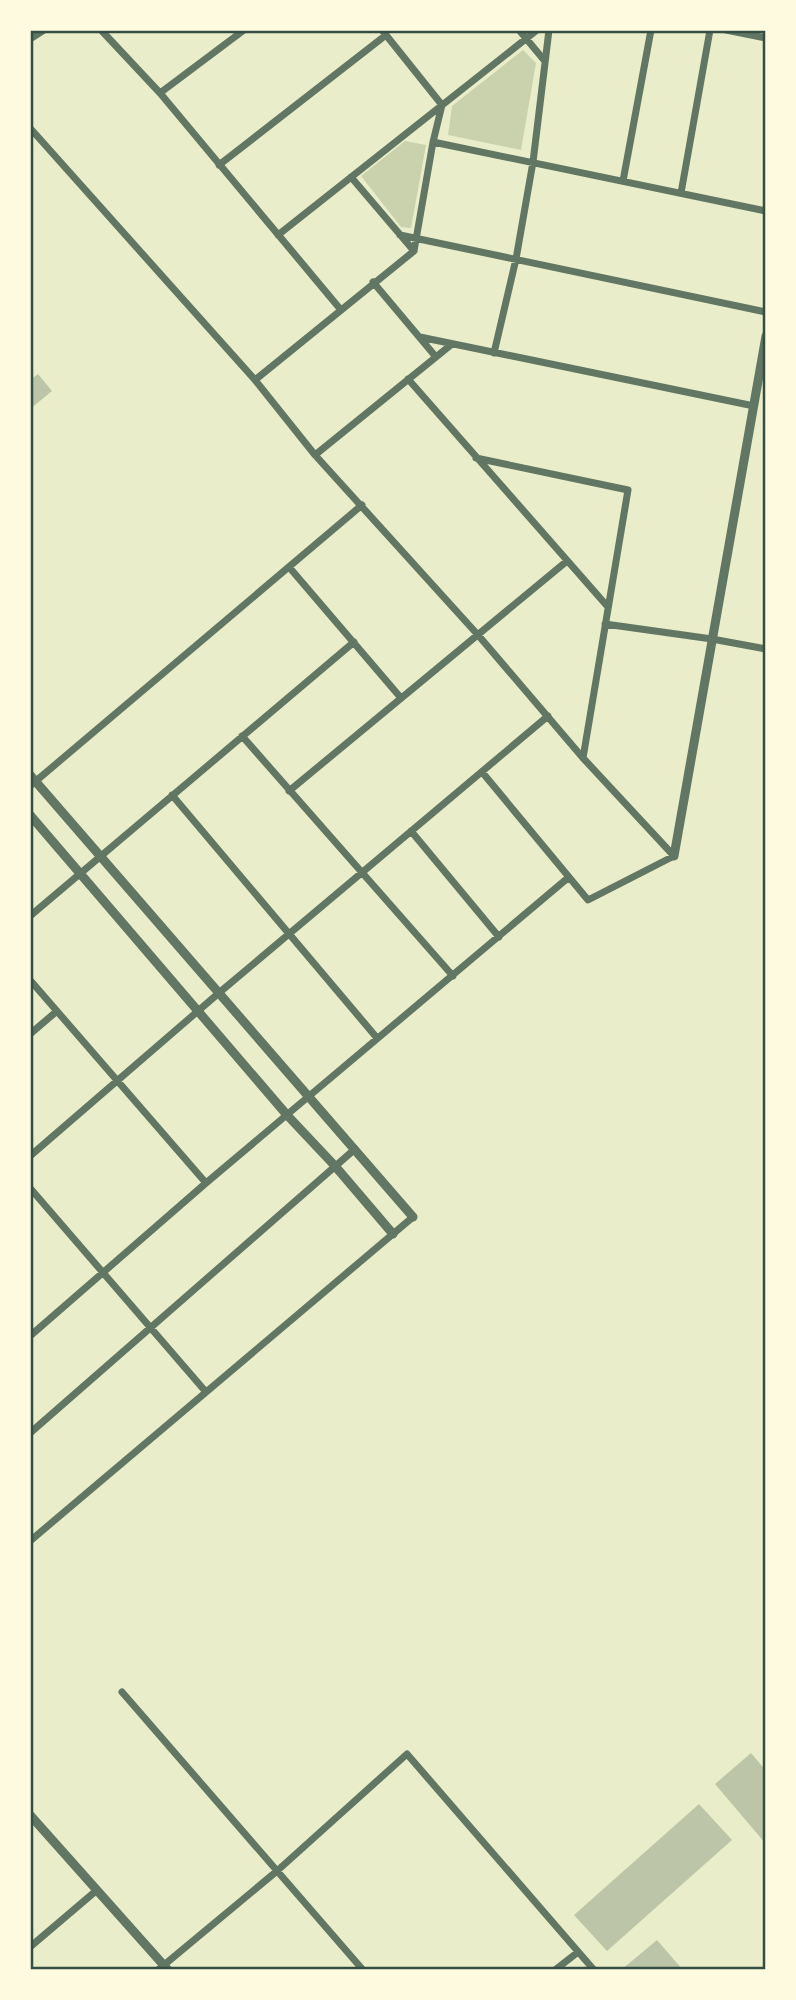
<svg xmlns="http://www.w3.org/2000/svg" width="796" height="2000" viewBox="0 0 796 2000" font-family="'Archivo Narrow',sans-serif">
<rect width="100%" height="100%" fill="#e9edc9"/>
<path fill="#cad2ad" d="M523,50L536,63L521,150L448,135L452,106Z
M405,141L426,145L411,228L401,227L361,176Z"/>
<path fill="#bcc5a7" d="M38,374L52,391L30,409V380Z
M751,1753L766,1771V1844L715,1784Z
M699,1804L732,1840L607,1951L574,1915Z
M657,1940L683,1970H621Z"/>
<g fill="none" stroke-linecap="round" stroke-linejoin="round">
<path stroke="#617663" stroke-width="7" d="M101,30L160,93L341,310
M519,30L544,60
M726,30L766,38
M30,39L44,30
M160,93L244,30
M30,128L255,380L315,455L478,635L583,758L674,856L588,900L482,772
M433,142L766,211
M219,165L386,35
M351,177L414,251
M623,181L651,30
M681,193L710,30
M278,235L537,30
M400,235L766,312
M373,282L436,357
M420,337L754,406
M494,353L516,259L533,162L549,30
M408,379L608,607
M255,380L414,251L433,142L442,105L382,30
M315,455L452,344
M476,458L628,490L583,758
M289,567L401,698
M605,624L712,639L766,649
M242,736L453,976
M30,786L362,505
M289,791L567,561
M172,795L377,1038
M411,831L499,937
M30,916L354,642
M30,980L206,1183
M30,1034L57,1011
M30,1156L220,992L548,716
M30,1188L206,1392
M30,1336L206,1183L569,877
M30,1433L355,1149
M30,1541L413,1217
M122,1692L363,1970
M30,1947L97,1890
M158,1970L277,1871L407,1754L594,1970
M555,1970L578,1952"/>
<path stroke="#617663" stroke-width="9" d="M30,775L413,1217
M30,815L287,1115L335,1166L393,1234
M674,856L766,336
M30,1815L168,1970"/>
</g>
<rect width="796" height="2000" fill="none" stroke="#fefae0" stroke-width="63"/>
<rect x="32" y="32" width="732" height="1936" fill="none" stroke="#344e41" stroke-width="2.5"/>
</svg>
